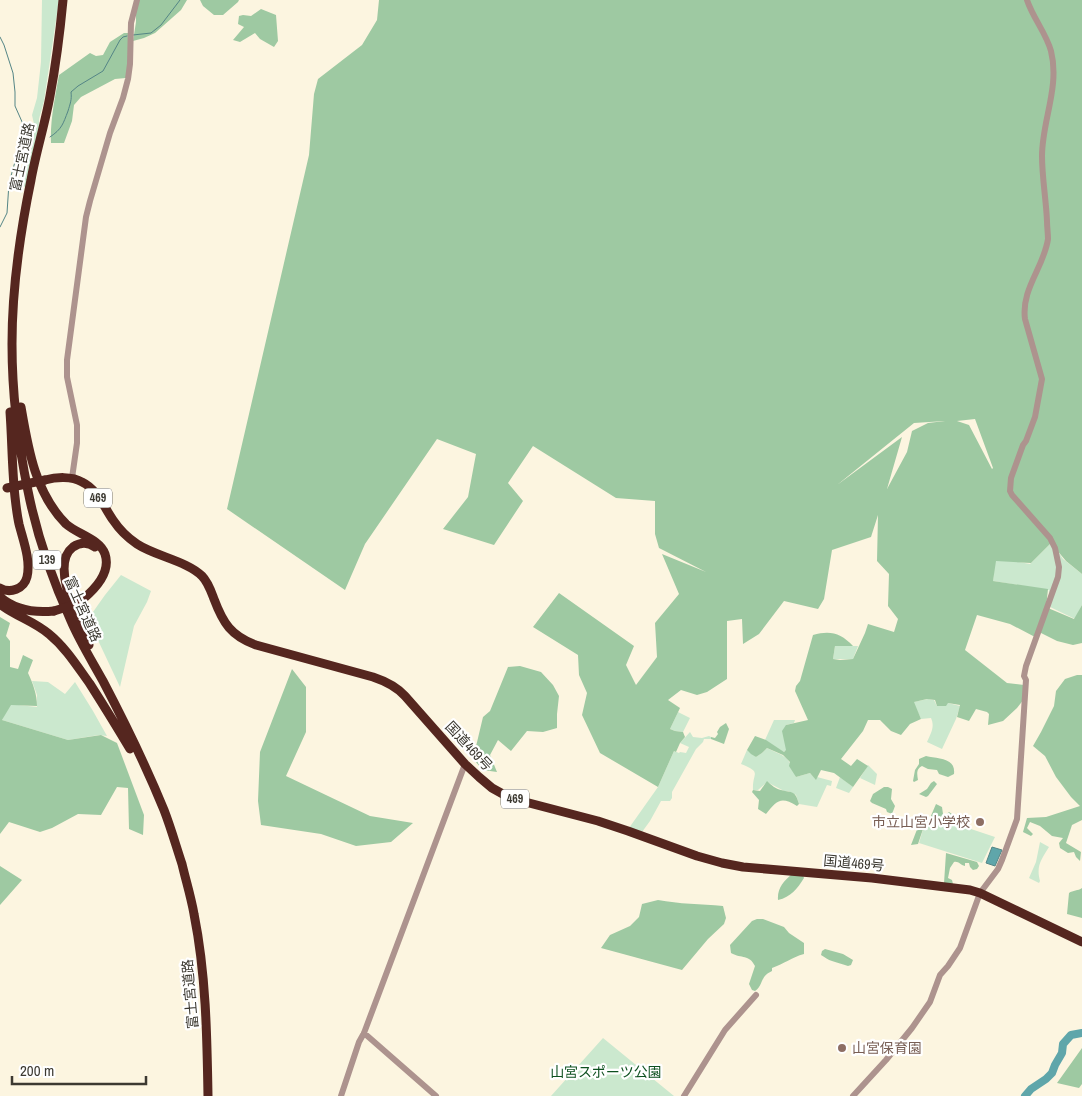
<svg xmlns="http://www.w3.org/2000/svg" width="1082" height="1096" viewBox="0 0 1082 1096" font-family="'Archivo Narrow','Noto Sans JP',sans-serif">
<rect width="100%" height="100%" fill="#fcf5e0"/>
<path fill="#cbe8ce" d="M42,0H59L44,101L39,119V127L26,187L21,186L29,139L34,124L32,115L37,98L41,62Z
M1052,542L1063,559L1082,574V605L1075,619L1048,606L1049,590L993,581L995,558L1030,564Z
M121,575L151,591L147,602L134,626L120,687L88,619L105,595Z
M835,646H858L853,659H833Z
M32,681L48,682L65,694L75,682L93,711L107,736L99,735L68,740L2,720L9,704L37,707V695Z
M928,699L934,700L937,706L948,703L960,706L956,719L942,749L927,742C931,733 935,727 931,718L921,719L913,702Z
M678,712L690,718L683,732L675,731L670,729Z
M774,720H795L794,723L786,725V751L783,752L765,740Z
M690,732L693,737L702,738L709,736L711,737V739H704L703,742L696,749L672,792V798L670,801H661L650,821L642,832L629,828L658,787L674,751L679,753L680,752L686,753L689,747L680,743Z
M767,748C787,758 788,755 796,777L810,773L816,779L817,777L832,781L831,786L827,785L817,807L799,804L796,795L788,791H784L767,782L758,790H753C752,772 763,773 741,764L747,750L756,757L762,753Z
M868,765L877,774L875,785L860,778Z
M840,777L853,787L849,793L836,788Z
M953,823L995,837L982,863L919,843L924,826Z
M1040,842L1049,847C1041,860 1036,866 1040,881L1039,883L1029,878L1036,862Z
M603,1038L674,1096H551Z"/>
<path fill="#9ec9a2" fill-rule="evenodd" d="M138,0H187L181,10L155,33L144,38L133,41L136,22V9Z
M200,0H239L238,2L223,15H214L203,6Z
M379,0H1082V574L1066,561L1051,543L1031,563L996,561L993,581L1048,589L1046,608L1035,637L1010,624L977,615L965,650L1007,683L1024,685V699L1017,708L1003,721L988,725L989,714L987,712L976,709L969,721L957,717L960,705L948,703L946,706H937L935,700L927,699L914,702L921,719L910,724L901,735L891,731L880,720H868L863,731L841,759L851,766L857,759L868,766L853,787L834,773L821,770L816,780L810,773L796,777L789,766L790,762L783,755L767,748L762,753L756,757L751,754L747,750L755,736L766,740L784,752L786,750L782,731L786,725L808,720L795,691L796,686L800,681L813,635C830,630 841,633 853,646H835L833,659L840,660L853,659L865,633L868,624L894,632L898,619L888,606L889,574L877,561L878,515L871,537L832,550L824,599L818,609L784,601L759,634L743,644L742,619L727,621V679L707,692L697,695L681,690L668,700L680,708L670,729L675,731L683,732L685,737L680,743L676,752L674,751L658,787L600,753L582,715L587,693L579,675L578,655L533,627L559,593L634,646L626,665L636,685L657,657L655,623L679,594L662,554L706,572L659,548L655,534V501L616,498L533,446L508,483L523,501L494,545L443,529L468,497L476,454L437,439L365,544L345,590L227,509L309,155L314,94L318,79L362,45L377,20ZM975,419L993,468L992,469L969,425L957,421ZM945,421L928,423L912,431L907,452L887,489L902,437L837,485L914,423Z
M261,9L276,15L278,41L274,47L260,39L255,33L240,42L233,40L244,27L238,24L239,16L243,15L251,16Z
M124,33H128L130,59L126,78L115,79L81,97L74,105L72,121L64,143H51C50,120 55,98 59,75L90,53L96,56L103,55L110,42Z
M1082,605V643L1073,645L1057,641L1039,632L1048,608L1074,619Z
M0,617L10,623L6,636L10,641V667L18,669L23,655L33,660L28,673C33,684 37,694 37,706L11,705L2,720L68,740L101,735L117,743L144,815L143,835L129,829L128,788L117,787L101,815L78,814L52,828L40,832L9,822L0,834Z
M520,666L541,672L553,685L559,696L557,714V728L543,732L527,731L511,751L498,740L490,755L497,772L483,770L473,759L483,717L490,711L508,667Z
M292,669L306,687V732L286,776L370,816L413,823L391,842L356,846L321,834L261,825L258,801L260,752Z
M1077,675H1082V820L1072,825L1066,843L1081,852L1080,861L1076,857L1074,852L1068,853L1060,848L1059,843L1063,838L1052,836L1040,826L1030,822L1027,828L1033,834L1031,836L1023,832L1027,818L1046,817L1080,806L1071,797L1056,777L1045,756L1033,746L1041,732L1054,706L1056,691L1065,679Z
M726,723L729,729L724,744L711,739V737L715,738L718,734L717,732L720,727Z
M926,756C937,759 956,757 954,774L948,777L939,774L937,770L928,769L922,766C916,769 917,774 918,780L914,782L913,781L915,770L919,764V759Z
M767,781C771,785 776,789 781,790C793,793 795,790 799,804L797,806C781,796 777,800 766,814L758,809L759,800L752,792L753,790L760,791Z
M934,781L937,784L928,796L926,797L919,794L927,789L931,783Z
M884,787H888L892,789L891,799L895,806L892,814L887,812L886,809L872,803L870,801L873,794Z
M936,804L942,807L943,814L946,815L949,812L952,814L953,819L952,822L924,826L918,844L911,845L921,819L930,818Z
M946,853L977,862L979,866L977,869L973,870L970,867L969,863H965V866C960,865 959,861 954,862L950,868L948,878L952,880L953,884L944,883Z
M0,866L22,880L0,905Z
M792,874L803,875L804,878C797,889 791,897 778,900C777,888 784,881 792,874Z
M1082,888V918L1067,914L1069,893C1073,890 1078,891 1082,888Z
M658,900C679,904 701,904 723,906L726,918L724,924L708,939L682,970L601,948L610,935L630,926L639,917L642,904Z
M757,919H763L784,927L789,933L804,943V954C792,957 784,964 772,968V971C759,977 764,985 755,991L752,990L749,984L755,966C749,954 742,959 731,953L730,945L752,921Z
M825,949L843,954L853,960L851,965L848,966C843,964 837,963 832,961C828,960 825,957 821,955L822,951Z
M1082,1048V1084L1079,1088L1057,1083Z"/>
<path fill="#5fa6aa" stroke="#548586" d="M992,847L1002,850L995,866L986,863Z"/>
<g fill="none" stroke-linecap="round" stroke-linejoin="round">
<path stroke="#548586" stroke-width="1" d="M133,35L151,33L161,25L180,0
M0,37L4,45L13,73L15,92V106L23,124L22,137L9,183L7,213L0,227
M50,137C62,129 63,124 68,111C70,104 72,100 71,92L78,86L103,71L120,40L123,37L127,36"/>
<path stroke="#5fa6aa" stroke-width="8" d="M1025,1096L1031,1089L1046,1079L1052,1073L1055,1065L1062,1053L1063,1044L1071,1035L1082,1033"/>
<path stroke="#ad938e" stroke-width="6" d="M72,478L77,443V425L67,377V360L86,217L90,201L110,133L123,98L128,79L130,64L131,23L137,0
M364,1033L436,1096
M341,1096L359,1042L364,1033L465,764
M684,1096L725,1030L756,995
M853,1096L886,1060L912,1028L930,1002L940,975L948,966L960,948L980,893L998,869L1002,860L1017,819L1026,680L1024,676L1026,666L1058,577L1059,567L1055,548L1050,538L1012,495L1010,491L1011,478L1023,445L1026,441L1035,417L1042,379L1025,319C1021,289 1044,267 1048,239C1048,233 1047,227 1047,221C1046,199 1042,177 1042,156C1042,121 1060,87 1051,51C1046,33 1033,18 1027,0"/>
<path stroke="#55261f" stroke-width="9" d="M63,0C60,32 56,64 50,96C45,124 36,152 31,180C20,233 12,289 12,344C12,393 18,443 28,491C37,536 52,579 71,621C80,642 92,661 103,681C125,723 146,766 164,810C171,828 176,846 182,864C186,881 191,897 194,914C206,974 207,1035 208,1096
M21,407C28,448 35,493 66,524C77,534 100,539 105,554C111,572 95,589 83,599
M45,480C56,477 72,476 82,482C97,489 104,507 113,520C119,529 128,538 137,544C155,556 187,561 202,576C208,582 211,591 214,599C223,623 231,636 256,645L373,677C385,681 396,686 405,696L465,764L479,777L492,788L510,798L598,821L628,831L697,856L722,863L743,867L872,878L970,890L980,893L1082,942
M0,588C10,594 24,589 27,577C31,560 23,540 19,524C17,515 16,506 15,497C12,469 12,440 10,412
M0,597C15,610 35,613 54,611
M0,604C15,616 34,621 49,634C66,648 77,666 90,684C104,706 117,727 130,749
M89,645C80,623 49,565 73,547C80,542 88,542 95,547"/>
<path stroke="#55261f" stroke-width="9" d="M7,488L45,480
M54,611L73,605L83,599"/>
</g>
<g fill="#8d6e63" stroke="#fff" stroke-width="2">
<circle cx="980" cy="822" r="5"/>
<circle cx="842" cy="1048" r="5"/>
</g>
<g text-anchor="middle" stroke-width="4.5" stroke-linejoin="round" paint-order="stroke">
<g fill="#fff" stroke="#76746f" stroke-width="1">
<rect x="84" y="488.5" width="28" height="19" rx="4"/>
<rect x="33" y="550.5" width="28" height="19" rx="4"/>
<rect x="501" y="789.5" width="28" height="19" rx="4"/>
</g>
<g font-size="12" font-weight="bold" fill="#3c3931">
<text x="98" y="502">469</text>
<text x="47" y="564">139</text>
<text x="515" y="803">469</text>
</g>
<g font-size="14" fill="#3c3931" stroke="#fff">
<text transform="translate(22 157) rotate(-78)" y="5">富士宮道路</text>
<text transform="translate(83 609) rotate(66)" y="5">富士宮道路</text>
<text transform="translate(469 746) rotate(47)" y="5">国道469号</text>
<text transform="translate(854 863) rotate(5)" y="5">国道469号</text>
<text transform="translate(190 994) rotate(-95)" y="5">富士宮道路</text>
</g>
<g font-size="14" fill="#785e54" stroke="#fff" text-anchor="end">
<text x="970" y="827">市立山宮小学校</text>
<text x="852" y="1053" text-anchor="start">山宮保育園</text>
</g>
<g font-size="14" fill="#0d501f" stroke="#fff">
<text x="606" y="1077">山宮スポーツ公園</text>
</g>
</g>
<path d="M12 1076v8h134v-8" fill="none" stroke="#3c3931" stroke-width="2.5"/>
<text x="20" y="1076" font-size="15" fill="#3c3931" stroke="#ffffff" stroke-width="4" paint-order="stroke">200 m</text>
</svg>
